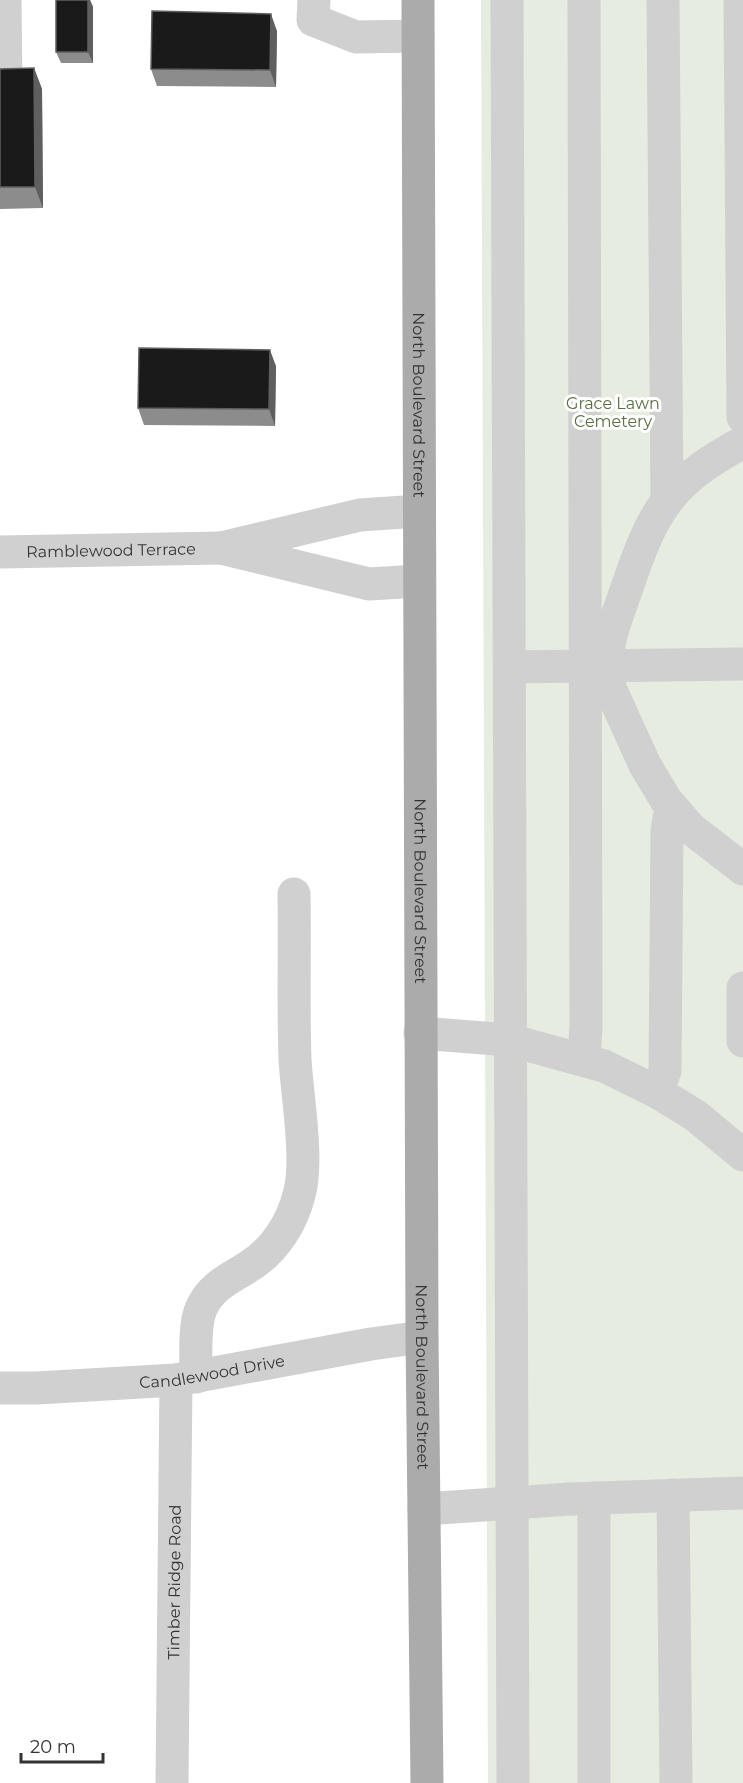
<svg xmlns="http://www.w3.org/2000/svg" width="743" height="1783" viewBox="0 0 743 1783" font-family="Montserrat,sans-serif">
<rect width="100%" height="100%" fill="#fff"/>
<path fill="#e6ecdf" d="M481,0H743V1783H488Z"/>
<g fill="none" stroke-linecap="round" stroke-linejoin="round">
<g stroke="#d0d0d0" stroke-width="33">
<path d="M314,0L313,20L356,37L418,36"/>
<path d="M507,0L513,1783"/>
<path d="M663,0L667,501"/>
<path d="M740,0L743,417"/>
<path d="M0,83H6L5,0"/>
<path d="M743,442C715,458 687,474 667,501C645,530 634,568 622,602C617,616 611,631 609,646C608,660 608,674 610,688L645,765L666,800L690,828L743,869"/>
<path d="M419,511L360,515L221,548L369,584L419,581"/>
<path id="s1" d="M0,552L221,548"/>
<path d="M510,667L743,664"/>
<path d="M743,988V1041"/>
<path d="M420,1033L509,1040L604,1066L657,1092L696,1116L743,1155"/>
<path d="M584,1060L586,1026L584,0"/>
<path d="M657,1092L665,1071L667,831L671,807"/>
<path d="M196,1377C196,1359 194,1324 201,1309C211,1285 232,1278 251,1265C276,1249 292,1222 299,1195C309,1161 297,1096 295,1059C293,1004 295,949 294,894"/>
<path id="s2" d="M0,1388H37L176,1380L371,1344L422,1337"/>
<path d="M673,1495L676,1783"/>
<path d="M594,1498V1783"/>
<path d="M424,1509L570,1499L743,1493"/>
<path id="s3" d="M172,1783L176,1380"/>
</g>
<path stroke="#ababab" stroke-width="33" id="s4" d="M418,0L422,1337L427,1783"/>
</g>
<path fill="#8c8c8c" d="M56,0H90L93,7V63H61L56,52Z
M277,31L276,87L157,86L151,69Z
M34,68L42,89L43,208L0,209V69Z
M276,366L275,426L144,425L138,408Z"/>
<path fill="#5f5f5f" d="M88,0H90L93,7V63L88,52Z
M271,14L277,31L276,87L270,70Z
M34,68L42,89L43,208L35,187Z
M270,350L276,366L275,426L269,409Z"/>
<path fill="#1a1a1a" stroke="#5f5f5f" stroke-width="1.5" d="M56,0H88V52H56Z
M152,11L271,14L270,70L151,69Z
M34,68L35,187H0V69Z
M139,348L270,350L269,409L138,408Z"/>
<g text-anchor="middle" stroke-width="6" stroke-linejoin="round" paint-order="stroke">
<g font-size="16" fill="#56703f" stroke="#fff">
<text x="613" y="409">Grace Lawn<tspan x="613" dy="18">Cemetery</tspan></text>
</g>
<g font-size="16" fill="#333" stroke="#fff">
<text dy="6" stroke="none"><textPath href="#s4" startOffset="405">North Boulevard Street</textPath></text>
<text dy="6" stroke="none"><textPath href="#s1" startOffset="111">Ramblewood Terrace</textPath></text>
<text dy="6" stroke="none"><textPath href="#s4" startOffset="891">North Boulevard Street</textPath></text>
<text dy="6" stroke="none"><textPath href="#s2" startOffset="213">Candlewood Drive</textPath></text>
<text dy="6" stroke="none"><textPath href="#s4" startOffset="1377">North Boulevard Street</textPath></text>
<text dy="6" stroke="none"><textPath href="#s3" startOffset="201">Timber Ridge Road</textPath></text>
</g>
</g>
<path d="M21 1753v9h82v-9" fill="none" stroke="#333333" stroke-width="3"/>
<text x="30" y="1753" font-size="18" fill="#333333" stroke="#ffffff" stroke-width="4.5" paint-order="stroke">20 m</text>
</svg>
